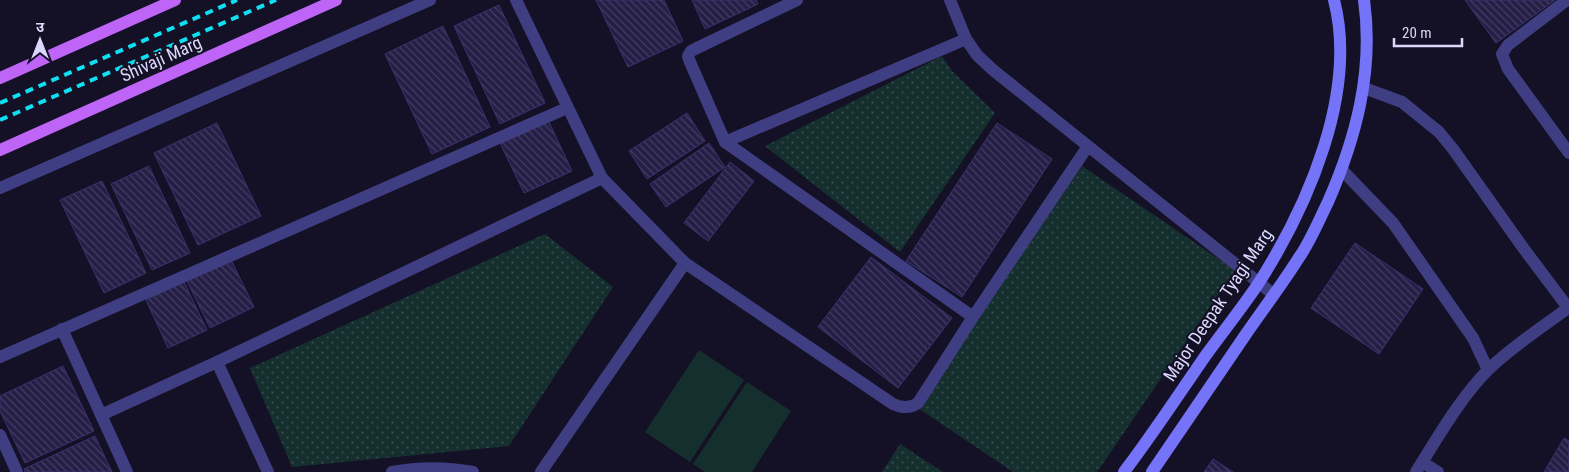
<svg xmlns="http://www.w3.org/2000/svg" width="1569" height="472" viewBox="0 0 1569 472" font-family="'Roboto Condensed','Noto Sans Devanagari',sans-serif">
<defs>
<pattern id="grass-dots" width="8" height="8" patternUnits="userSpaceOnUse" patternTransform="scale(1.25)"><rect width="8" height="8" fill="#142f2e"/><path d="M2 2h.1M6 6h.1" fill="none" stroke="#364c4d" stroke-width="1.8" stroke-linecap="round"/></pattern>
<pattern id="building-back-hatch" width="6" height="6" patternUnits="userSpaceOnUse" patternTransform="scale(1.25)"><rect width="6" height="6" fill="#251e46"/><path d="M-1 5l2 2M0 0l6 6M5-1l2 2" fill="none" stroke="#443e62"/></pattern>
</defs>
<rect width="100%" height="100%" fill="#141126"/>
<path fill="url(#grass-dots)" d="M942,56L952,71L995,113L900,252L765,146Z
M1082,166L1235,270L1097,472H1013L918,408Z
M545,234L613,287L509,446L292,467L250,368Z
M900,444L943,472H882Z"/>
<path fill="#142f2e" d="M699,350L744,380L690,462L645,432Z
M747,382L791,411L752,472H705L693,464Z"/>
<path fill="url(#building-back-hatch)" stroke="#3c3170" d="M596,0H664L683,41L628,67Z
M692,0H756L758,4L705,29Z
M1465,0H1555L1496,43Z
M499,5L545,103L500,124L454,26Z
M443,26L490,127L432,154L385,54Z
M687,113L705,141L647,179L629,151Z
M548,120L572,171L524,193L500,143Z
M217,123L261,216L198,245L154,153Z
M997,123L1052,159L962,297L906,261Z
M709,143L725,167L666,207L650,184Z
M730,162L754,181L708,241L684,223Z
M149,166L190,253L152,270L111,184Z
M102,181L146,273L104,293L60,200Z
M1355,243L1423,289L1379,354L1311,308Z
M871,257L952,318L898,388L818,327Z
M230,258L254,307L210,328L186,279Z
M184,282L207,330L168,348L146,300Z
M63,366L94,431L25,463L0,411V396Z
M95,436L112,472H25L24,469Z
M1564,438L1569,441V472H1544Z
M1213,459L1233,472H1204Z"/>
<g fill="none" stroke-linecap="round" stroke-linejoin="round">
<path stroke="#403e82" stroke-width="12" d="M516,0L602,178L685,263L893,404C902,408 910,409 918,403L973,317L1088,146
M797,0L697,48L691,51L688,56L690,62L725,142L973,317
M950,0L966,39L977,55L993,70L1273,294
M1567,0L1508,45L1502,54L1508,69L1569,153
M1364,88L1402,102L1439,132L1453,149L1524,249L1569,309
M725,142L966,39
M1342,170L1393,223L1473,338L1488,370
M0,188L430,0
M62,329L127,472
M0,357L567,108
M217,362L268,472
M101,415L217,362L602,178
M0,435L17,472
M1422,462L1438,472
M392,472C419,467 446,467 473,472
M541,472L685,263
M1416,472C1436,440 1462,395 1489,369C1513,346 1541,328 1568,308"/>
<path stroke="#7574f8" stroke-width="12" d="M1124,472C1153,434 1179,394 1206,355C1224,330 1243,307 1260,281C1308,205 1358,92 1334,0
M1152,472C1183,426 1215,380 1246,334C1264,308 1283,283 1300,256C1311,240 1319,220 1328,202C1356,138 1374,71 1364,0"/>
<path stroke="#be65f7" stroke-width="12" d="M0,78L175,0
M0,150L336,0"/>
<path stroke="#0edff2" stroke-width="4" stroke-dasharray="8 6" stroke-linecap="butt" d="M0,103L237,0
M0,120L276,0"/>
</g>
<g text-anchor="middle" stroke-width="4" stroke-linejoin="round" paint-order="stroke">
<g font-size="18" fill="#dbd7fd" stroke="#141126">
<text transform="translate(161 59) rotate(-24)" y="6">Shivaji Marg</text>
<text transform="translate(1218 305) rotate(-56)" y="6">Major Deepak Tyagi Marg</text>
</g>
</g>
<g transform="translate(40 40)" stroke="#141126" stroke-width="4" paint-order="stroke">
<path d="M0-4L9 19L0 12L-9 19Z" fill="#dbd7fd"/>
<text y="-8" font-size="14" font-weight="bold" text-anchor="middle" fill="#dbd7fd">उ</text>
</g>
<path d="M1394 38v8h68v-8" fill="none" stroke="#dbd7fd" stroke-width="2.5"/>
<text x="1402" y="38" font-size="15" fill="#dbd7fd" stroke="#141126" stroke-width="4" paint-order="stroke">20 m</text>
</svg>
